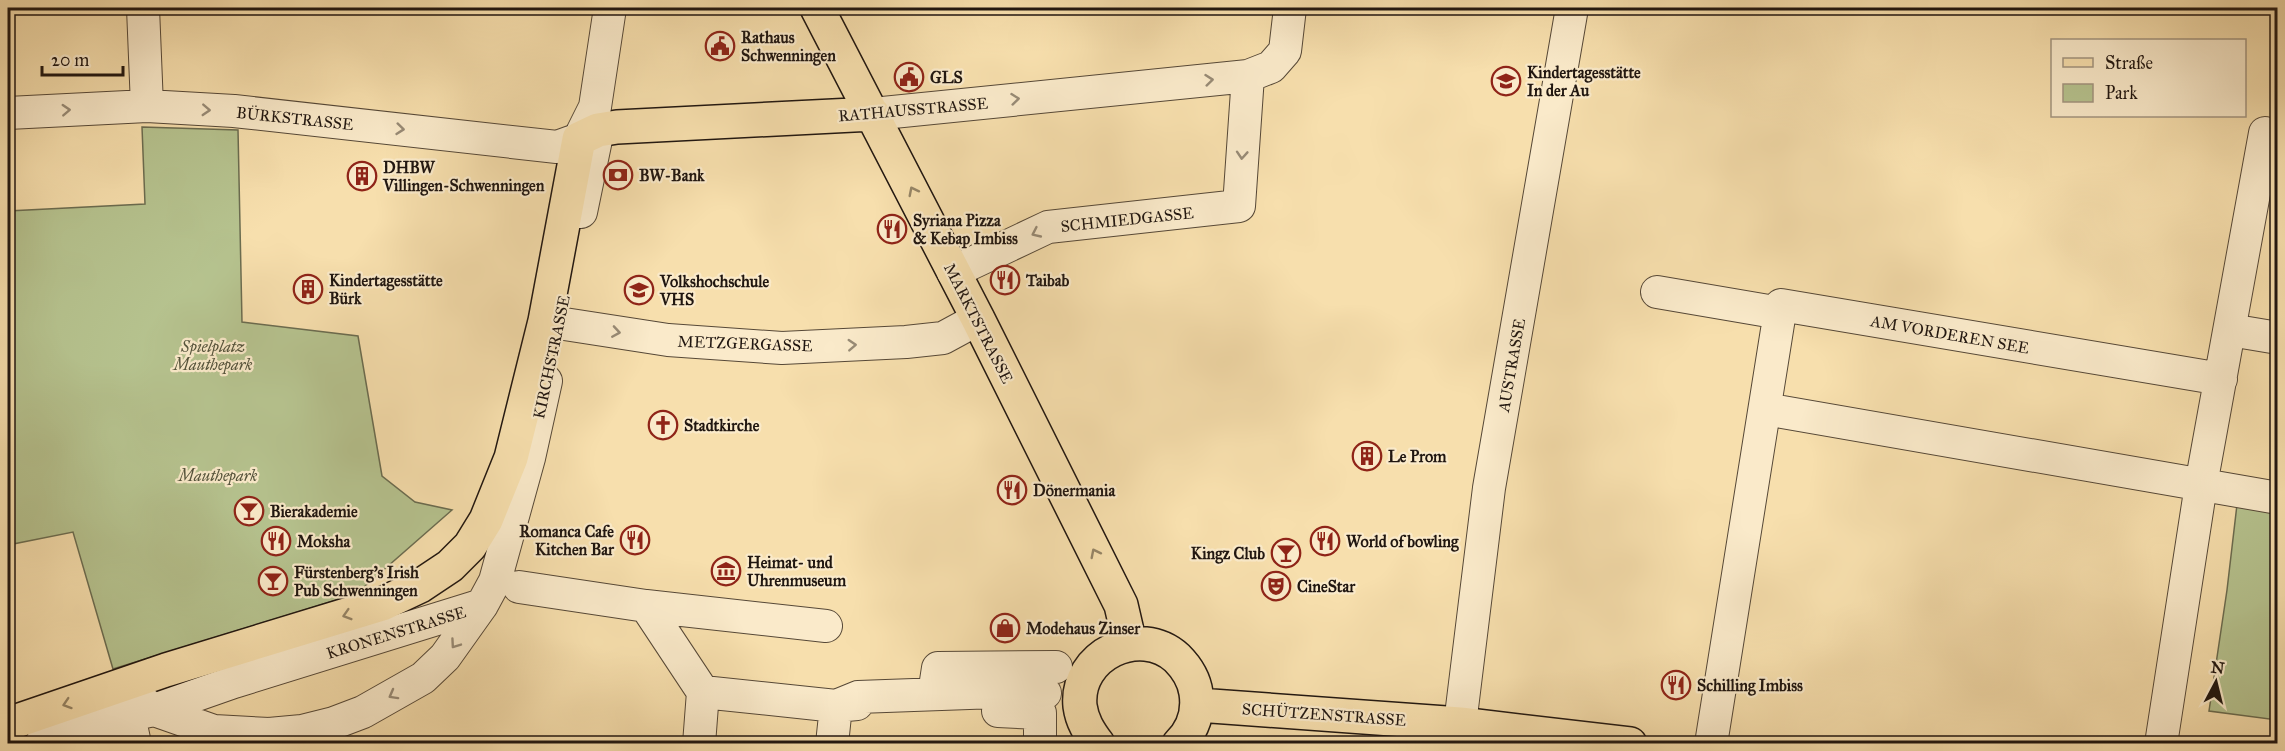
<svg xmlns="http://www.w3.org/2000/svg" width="2285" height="751" viewBox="0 0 2285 751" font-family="'IM FELL Great Primer',serif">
<rect width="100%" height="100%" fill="#f7dfad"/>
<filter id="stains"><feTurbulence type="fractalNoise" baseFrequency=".00333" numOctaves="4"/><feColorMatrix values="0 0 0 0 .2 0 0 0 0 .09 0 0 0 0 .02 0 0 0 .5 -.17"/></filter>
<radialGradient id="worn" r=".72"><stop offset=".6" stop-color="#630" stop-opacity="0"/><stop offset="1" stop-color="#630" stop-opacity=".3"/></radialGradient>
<path fill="#b6c38f" stroke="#6b6c50" stroke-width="1.5" d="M142,127L238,130L242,322L358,336L382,476L415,502L452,510L356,594L113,669L73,532L8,545V211L145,204Z
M2238,496L2277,503V720L2209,711L2227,590Z"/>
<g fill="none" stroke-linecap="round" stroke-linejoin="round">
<g stroke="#564837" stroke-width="34">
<path id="minor" d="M143,8L147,106
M8,113L147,106L234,111L557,147L579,139L595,107L610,8
M873,114L1248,76L1271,67L1285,51L1290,8
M581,212L598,130
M953,272L1048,227L1239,206L1248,76
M1657,292L1780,313
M545,321L668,340L782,348L906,342L943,338L978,319
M2230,330L2278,338
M1765,409L2278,498
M519,587L646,606L703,692
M646,606L826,626
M122,686L154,710L214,731L269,734L302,731L334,723L363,712L423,678L445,657L482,605L495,581L529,458L546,381
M934,694L938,668L1056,667
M125,696L135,744
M836,706L858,697L1022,691L1045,693
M998,711L1040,713V744
M1460,724L1489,488L1572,8
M41,744L129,715L154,710L234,682L482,605
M699,744L703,692L836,706L857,704
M832,744L836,706
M1711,744L1781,305L2221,379
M2161,744L2201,485L2265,133"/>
</g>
<g stroke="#201610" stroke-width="36">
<path id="major" d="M817,8L978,319L1121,605L1130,644
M1198,705L1460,724L1630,744
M8,724L166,670L382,604L420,586L450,566L470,546L486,520L511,458L545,321L579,139L598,130L617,127L873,114
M1098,744C1089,732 1082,721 1080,706C1075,655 1140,624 1177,658C1187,668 1194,679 1196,693C1199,712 1193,730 1179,744"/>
</g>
<use href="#minor" stroke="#faeaca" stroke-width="32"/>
<use href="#major" stroke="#f7dfad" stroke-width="33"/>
</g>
<defs><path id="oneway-chevron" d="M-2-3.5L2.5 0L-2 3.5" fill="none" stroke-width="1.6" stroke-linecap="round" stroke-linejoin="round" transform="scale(1.5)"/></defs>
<g stroke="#988b76">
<use href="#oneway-chevron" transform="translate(1209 80) rotate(-6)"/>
<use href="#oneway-chevron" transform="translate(1015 99) rotate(-6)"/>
<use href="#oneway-chevron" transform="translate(66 110) rotate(-3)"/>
<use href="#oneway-chevron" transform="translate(206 110) rotate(3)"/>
<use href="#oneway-chevron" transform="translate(400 129) rotate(6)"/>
<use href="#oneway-chevron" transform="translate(1242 155) rotate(94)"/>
<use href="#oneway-chevron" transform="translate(1036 233) rotate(155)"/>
<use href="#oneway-chevron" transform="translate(616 332) rotate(9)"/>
<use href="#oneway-chevron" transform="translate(852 345) rotate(-3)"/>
<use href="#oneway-chevron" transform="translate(455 644) rotate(125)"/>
<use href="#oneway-chevron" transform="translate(393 695) rotate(151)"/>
</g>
<g stroke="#968566">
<use href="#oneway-chevron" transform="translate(913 191) rotate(-117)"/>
<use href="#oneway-chevron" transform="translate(1095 553) rotate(-117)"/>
<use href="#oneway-chevron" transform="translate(347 615) rotate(163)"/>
<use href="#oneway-chevron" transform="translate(67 704) rotate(162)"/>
</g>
<defs>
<g id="civic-ring" transform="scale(1.5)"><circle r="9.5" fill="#faeaca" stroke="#8f2418" stroke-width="1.5"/><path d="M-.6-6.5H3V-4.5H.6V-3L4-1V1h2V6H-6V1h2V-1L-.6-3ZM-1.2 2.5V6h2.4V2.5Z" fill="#8f2418"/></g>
<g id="school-ring" transform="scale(1.5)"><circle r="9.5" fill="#faeaca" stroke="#8f2418" stroke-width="1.5"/><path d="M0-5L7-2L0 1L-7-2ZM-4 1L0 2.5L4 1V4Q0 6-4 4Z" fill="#8f2418"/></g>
<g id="bank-ring" transform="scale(1.5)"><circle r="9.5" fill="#faeaca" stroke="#8f2418" stroke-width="1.5"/><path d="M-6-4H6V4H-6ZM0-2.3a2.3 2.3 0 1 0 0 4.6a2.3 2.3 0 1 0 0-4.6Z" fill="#8f2418"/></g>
<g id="building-ring" transform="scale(1.5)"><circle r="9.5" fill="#faeaca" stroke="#8f2418" stroke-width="1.5"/><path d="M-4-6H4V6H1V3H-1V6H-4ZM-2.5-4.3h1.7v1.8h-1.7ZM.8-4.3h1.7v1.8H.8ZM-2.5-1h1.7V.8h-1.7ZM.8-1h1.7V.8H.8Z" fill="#8f2418"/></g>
<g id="restaurant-ring" transform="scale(1.5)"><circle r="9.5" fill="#faeaca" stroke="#8f2418" stroke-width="1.5"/><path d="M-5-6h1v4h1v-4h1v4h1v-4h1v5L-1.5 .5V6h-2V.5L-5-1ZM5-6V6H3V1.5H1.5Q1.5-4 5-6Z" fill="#8f2418"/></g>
<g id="university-ring" transform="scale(1.5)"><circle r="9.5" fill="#faeaca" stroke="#8f2418" stroke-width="1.5"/><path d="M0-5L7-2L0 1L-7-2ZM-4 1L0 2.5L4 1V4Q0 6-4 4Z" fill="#8f2418"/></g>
<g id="church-ring" transform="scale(1.5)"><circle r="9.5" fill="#faeaca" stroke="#8f2418" stroke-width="1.5"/><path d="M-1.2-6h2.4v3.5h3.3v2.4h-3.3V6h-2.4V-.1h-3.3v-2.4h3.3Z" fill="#8f2418"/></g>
<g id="bar-ring" transform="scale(1.5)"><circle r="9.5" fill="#faeaca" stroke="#8f2418" stroke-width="1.5"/><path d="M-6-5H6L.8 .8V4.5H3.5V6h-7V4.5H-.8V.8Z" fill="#8f2418"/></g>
<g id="museum-ring" transform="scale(1.5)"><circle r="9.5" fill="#faeaca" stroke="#8f2418" stroke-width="1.5"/><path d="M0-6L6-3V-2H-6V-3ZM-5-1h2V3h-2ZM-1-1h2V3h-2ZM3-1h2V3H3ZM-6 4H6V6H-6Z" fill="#8f2418"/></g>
<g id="theatre-ring" transform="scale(1.5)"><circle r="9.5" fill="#faeaca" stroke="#8f2418" stroke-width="1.5"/><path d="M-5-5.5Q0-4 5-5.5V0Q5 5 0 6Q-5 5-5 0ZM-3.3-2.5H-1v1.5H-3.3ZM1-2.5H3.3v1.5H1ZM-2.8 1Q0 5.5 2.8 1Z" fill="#8f2418"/></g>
<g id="shop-ring" transform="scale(1.5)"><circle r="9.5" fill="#faeaca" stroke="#8f2418" stroke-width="1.5"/><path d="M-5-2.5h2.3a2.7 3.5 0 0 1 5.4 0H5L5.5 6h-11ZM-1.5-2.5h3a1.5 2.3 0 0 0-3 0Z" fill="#8f2418"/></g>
</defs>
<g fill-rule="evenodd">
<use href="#civic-ring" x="720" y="46"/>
<use href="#civic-ring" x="909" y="77"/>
<use href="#school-ring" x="1506" y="81"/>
<use href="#bank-ring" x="618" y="175"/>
<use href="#building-ring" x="362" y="176"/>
<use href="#restaurant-ring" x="892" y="229"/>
<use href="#restaurant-ring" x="1005" y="280"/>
<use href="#building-ring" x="308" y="289"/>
<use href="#university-ring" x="639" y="290"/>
<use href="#church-ring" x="663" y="425"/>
<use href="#building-ring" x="1367" y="456"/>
<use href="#restaurant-ring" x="1012" y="490"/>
<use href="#bar-ring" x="249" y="511"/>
<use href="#restaurant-ring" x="635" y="540"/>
<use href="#restaurant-ring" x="276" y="541"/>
<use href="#restaurant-ring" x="1325" y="541"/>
<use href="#bar-ring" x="1286" y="553"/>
<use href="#museum-ring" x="726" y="571"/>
<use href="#bar-ring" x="273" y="581"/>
<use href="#theatre-ring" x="1276" y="586"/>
<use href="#shop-ring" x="1005" y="628"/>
<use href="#restaurant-ring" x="1676" y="685"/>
</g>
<g text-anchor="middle" stroke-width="4.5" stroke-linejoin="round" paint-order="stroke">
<g font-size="16" font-weight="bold" fill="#201610" stroke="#faeaca" text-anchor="start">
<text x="741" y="43">Rathaus<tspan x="741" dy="18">Schwenningen</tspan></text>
<text x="1527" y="78">Kindertagesstätte<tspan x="1527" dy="18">In der Au</tspan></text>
<text x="930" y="83">GLS</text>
<text x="383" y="173">DHBW<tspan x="383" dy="18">Villingen-Schwenningen</tspan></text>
<text x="639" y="181">BW-Bank</text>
<text x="913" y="226">Syriana Pizza<tspan x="913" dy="18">&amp; Kebap Imbiss</tspan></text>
<text x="329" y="286">Kindertagesstätte<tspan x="329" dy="18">Bürk</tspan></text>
<text x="1026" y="286">Taibab</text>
<text x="660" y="287">Volkshochschule<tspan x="660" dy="18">VHS</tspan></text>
<text x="684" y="431">Stadtkirche</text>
<text x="1388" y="462">Le Prom</text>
<text x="1033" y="496">Dönermania</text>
<text x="270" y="517">Bierakademie</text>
<text x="614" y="537" text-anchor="end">Romanca Cafe<tspan x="614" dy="18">Kitchen Bar</tspan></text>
<text x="297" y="547">Moksha</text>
<text x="1346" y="547">World of bowling</text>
<text x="1265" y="559" text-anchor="end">Kingz Club</text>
<text x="747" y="568">Heimat- und<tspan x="747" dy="18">Uhrenmuseum</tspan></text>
<text x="294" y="578">Fürstenberg's Irish<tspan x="294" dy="18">Pub Schwenningen</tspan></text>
<text x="1297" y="592">CineStar</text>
<text x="1026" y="634">Modehaus Zinser</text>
<text x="1697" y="691">Schilling Imbiss</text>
</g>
<g font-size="16" fill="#201610" stroke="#faeaca">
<text transform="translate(913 109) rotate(-5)" y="6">RATHAUSSTRASSE</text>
<text transform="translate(295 118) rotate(6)" y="6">BÜRKSTRASSE</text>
<text transform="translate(1127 219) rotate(-6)" y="6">SCHMIEDGASSE</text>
<text transform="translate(979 323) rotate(63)" y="6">MARKTSTRASSE</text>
<text transform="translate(1950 334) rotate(10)" y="6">AM VORDEREN SEE</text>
<text transform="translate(745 343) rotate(2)" y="6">METZGERGASSE</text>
<text transform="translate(551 357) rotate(-78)" y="6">KIRCHSTRASSE</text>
<text transform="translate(1511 365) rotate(-80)" y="6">AUSTRASSE</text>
<text transform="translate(396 632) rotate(-17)" y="6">KRONENSTRASSE</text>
<text transform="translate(1324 714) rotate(4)" y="6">SCHÜTZENSTRASSE</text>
</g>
<g font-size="16" font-style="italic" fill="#54533c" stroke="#faeaca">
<text x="213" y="352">Spielplatz<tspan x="213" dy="18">Mauthepark</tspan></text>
<text x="218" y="481">Mauthepark</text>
</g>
</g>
<rect width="2285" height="751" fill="none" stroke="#f7dfad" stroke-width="30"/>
<rect x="9" y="9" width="2267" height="733" fill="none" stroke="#201610" stroke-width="3"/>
<rect x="15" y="15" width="2255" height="721" fill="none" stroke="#201610" stroke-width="1.5"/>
<rect x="2051" y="39" width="195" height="78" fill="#faeaca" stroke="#a39580" stroke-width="1.5"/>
<rect x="2063" y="58" width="30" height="9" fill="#f7dfad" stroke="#a39580" stroke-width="1.5"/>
<text x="2105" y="69" font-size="18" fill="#201610">Straße</text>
<rect x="2063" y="84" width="30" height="18" fill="#b6c38f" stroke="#a39580" stroke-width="1.5"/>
<text x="2105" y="99" font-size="18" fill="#201610">Park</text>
<g transform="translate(2216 682) rotate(7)" stroke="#faeaca" stroke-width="4.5" paint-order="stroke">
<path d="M0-4.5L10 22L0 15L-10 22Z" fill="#201610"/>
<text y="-9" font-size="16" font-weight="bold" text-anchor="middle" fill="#201610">N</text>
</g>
<path d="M42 66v9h81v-9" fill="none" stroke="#201610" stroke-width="3"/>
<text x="51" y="66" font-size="18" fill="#201610" stroke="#faeaca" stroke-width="4.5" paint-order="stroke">20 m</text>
<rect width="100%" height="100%" filter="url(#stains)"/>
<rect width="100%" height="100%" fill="url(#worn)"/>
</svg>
